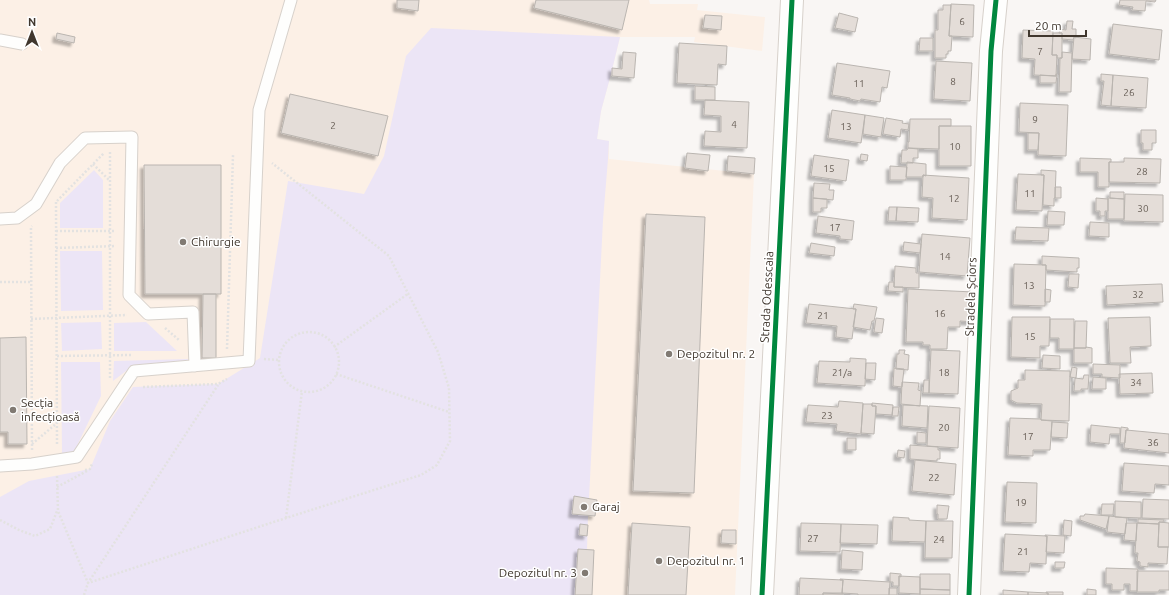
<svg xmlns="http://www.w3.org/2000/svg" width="1169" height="595" viewBox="0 0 1169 595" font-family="Ubuntu,sans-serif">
<defs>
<filter id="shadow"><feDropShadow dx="-3.5" dy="3.5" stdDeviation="1" flood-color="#0004"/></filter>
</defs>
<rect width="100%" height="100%" fill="#f9f6f4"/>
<path fill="#fcf0e6" d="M0,0H649L650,4H698L697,10L765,17L762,51L694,42L695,37H620L610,78L601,111L597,139L609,141V159L754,174L735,595H0Z"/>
<path fill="#ece5f6" d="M431,28L620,37L610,78L601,111L597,139L609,141L608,159L603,220L589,499L574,497L572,514L588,515L587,550H578L575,595H0V497L29,481L90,469L110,421L133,387L218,384L260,358L288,181L364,194L384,156L406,56Z
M94,170L103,180V228H60V203Z
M60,251H102L103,310L61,311Z
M101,322L102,349L62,351L61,323Z
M146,322L177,351H114V323Z
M188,359V363L130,368L113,381L114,361Z
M61,362H100L101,396L73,454H62Z"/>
<path fill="#e4ddd8" stroke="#bab5b0" filter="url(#shadow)" d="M397,0H419L418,11L397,8Z
M536,0H629L622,30L534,8Z
M1120,0H1156L1155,2L1146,1L1145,11L1132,10L1133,7L1119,5Z
M951,4L974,5L973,37L949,36Z
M943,5H951L949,36H952L951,51H948V54H946V58H935V30H938V10H943Z
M839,13L858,18L855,32L835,28Z
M705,15L722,16L721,30L703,28Z
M1067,21H1073L1072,29H1076V38L1074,37L1073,40L1062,39V33H1059L1060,29L1066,30Z
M1113,24L1162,30L1159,60L1109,54Z
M1023,30L1053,31L1052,55H1057L1056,76L1034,75L1035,59L1022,58Z
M57,33L75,37L74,43L56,39Z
M1053,33H1062V58H1057V55H1052Z
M1074,37L1091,39L1090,60L1072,59Z
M920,38H933V51H919Z
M679,43L727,46L726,65L718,64L717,85L677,83Z
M623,52L636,53L634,78L612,76V68L622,69Z
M1062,52L1072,53L1071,92H1059L1060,58H1062Z
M936,61L972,63L970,101L934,99Z
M837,63L890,71L887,88L882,87L880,102L861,99L860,101L850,99V98L832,95Z
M1056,74H1057L1056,83H1040V75L1056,76Z
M1101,74L1113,75L1111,106L1101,105L1104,81H1101Z
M1113,75L1148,78L1146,108L1111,106Z
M695,86L715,87V100H695Z
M290,94L388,116L378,156L281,133Z
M705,100L749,102L747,148L704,146L705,131L721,132V116L704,115Z
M1020,103L1068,105L1066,156L1038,155L1039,133L1019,132Z
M832,110L865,115L861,143L828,138Z
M865,115L884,118L881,137L863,134Z
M886,118L903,121L902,123L909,124L908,130L901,129L900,137L883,134Z
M910,119H951V126H939V149L908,148V142H909Z
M939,126H971V166H939Z
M1141,130H1156V143H1152V150H1143V143H1141Z
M1028,133H1039L1038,150H1028Z
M908,148L918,149V158H913V163H901L902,150H907Z
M687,153L710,155L708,171L685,168Z
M861,154L868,155L867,161L860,160Z
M814,155L849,160L846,181L811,176Z
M728,156L755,158L754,174L727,171Z
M1080,158L1111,159V162H1109V187H1098V172H1080Z
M1124,158L1161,159L1160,183L1109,182V162H1124Z
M907,162L926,164V176L923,175V177H906Z
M144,165H221V294H145Z
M890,166L907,167L906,180H890Z
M1041,170L1056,171L1055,198H1054V206L1043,205L1044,175H1041Z
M1018,174L1044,175L1042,211L1016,210Z
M923,175L969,178L967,220L932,218L933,198L922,197Z
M814,183L830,184L829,190H834L833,200L813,198Z
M1055,187H1061V198H1055Z
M1110,192H1124V199L1110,198Z
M1125,194L1163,195V222L1124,221Z
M813,198L827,199V208H821V212H813Z
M1096,198L1108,199V211H1105V216H1100V211H1096Z
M1108,198L1124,199V219H1108Z
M889,207H897L896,221H888Z
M897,207L919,208L918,222L896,221Z
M1048,211L1065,212L1064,225H1047Z
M646,214L705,217L694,493L633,491Z
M818,216L854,221L852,240L840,239V236L816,233Z
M1090,222L1109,223V237L1089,236Z
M1016,227L1049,228L1048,241L1015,240Z
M922,234L970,238L967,276L919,272Z
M904,242L921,244L920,253L903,251Z
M811,243L835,247L834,256L809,253Z
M1042,256L1079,258V268H1077V272L1046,270V265H1042Z
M1014,264L1046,265L1045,306L1013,305Z
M895,266L916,268V273H919V288L894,287Z
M1069,274H1079L1078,288L1068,287Z
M889,282H894V287H903V292L888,291Z
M1160,284H1162L1163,302L1107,305L1106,286Z
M908,289L974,292L973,322L960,321V327H948L947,349H930V345H923V342H906Z
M1045,289L1051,290L1050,302H1045Z
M203,294H216V358H202Z
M809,304L856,309L852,339L836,337L837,326L806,323Z
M854,304L877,307L874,321H872L870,330L853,327L856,309H853Z
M1012,317H1050L1049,346H1040V358L1011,357Z
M1150,317L1151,346L1130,347L1131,363H1110L1108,318Z
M876,318L884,319L882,333L874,332Z
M1050,319H1074V349H1059V338H1050Z
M1075,321H1087L1086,348H1074Z
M26,337L27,444H8V432H0V338Z
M1086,347L1092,348V363H1074V348H1086Z
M899,350H905L904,354L909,355L908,370L896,369L897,354H899Z
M931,350L960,351L958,394L929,393Z
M1043,355L1060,356V369L1042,368Z
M850,358L866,359L865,386L817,383L819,361L850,362Z
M866,363H876L875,380L865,379Z
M1093,364L1120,365V378L1102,377V374H1093Z
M1072,367L1077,368L1076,378L1070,377Z
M894,368L904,369L902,387L893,386Z
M1025,370L1070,371L1069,421L1041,420L1042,404L1017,403L1011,400V391L1018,388V380H1025Z
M1152,373L1153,393L1120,394L1119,374Z
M1084,375H1089L1088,389H1081V391H1074L1075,378L1083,379Z
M1093,377L1106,378V389H1092Z
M924,380H929V393H923Z
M902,382L919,383L918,390L921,391L920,406L901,404Z
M839,401L863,403L861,434L836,431L837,424L806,422L808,405L838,407Z
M872,403L893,405L892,415L876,414V406H872Z
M863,404H872V406H876L874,434L861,433Z
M903,405L928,406L927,428L902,426Z
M929,406L960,408L958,448L927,446Z
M893,407H899L898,416H892Z
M1010,418L1041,419V420L1052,421L1050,450H1033V456L1008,455Z
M1052,422L1068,423L1067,438L1051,437Z
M1091,425L1120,428V434H1110L1109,444L1090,442Z
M1121,427L1128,428V430H1126L1125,443H1120Z
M1126,430L1169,434V453L1124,448Z
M917,432L926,433V443H917Z
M847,438H856V450H847Z
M910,445L938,447V450H940V459H937V461L910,459Z
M898,450L905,451L904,458L897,457Z
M915,460L956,464L954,495L912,491Z
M1124,463L1169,466V485L1155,484L1154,493L1122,491Z
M1007,482L1037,483L1036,523L1005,522Z
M574,496L597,500L595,516L572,514Z
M1143,499L1169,500V519L1142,518Z
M1115,501L1141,502V518L1115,517Z
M1102,504H1114L1113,515H1101Z
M937,505L949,506L947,519H938V514H937Z
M1085,514L1109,516L1106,529L1080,520V516H1084Z
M1109,516L1127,518L1125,534L1107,532Z
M893,517L909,518V520L926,521L925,542L892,541Z
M1138,519L1164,520L1163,522H1159V524L1138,523Z
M1064,520L1072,521L1071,536L1063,535Z
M926,521H953L952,558H925Z
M1159,522L1169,523V547H1158Z
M632,523L690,527L686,595H628Z
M801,523L841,524L840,552L800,551Z
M1126,523H1137L1136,541L1124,540Z
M1137,523L1159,524L1158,547H1168L1167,564L1148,563V567L1140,566V562L1137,561L1138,553H1135Z
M580,524L588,525L587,536L579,535Z
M841,524L878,525L877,544L840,543Z
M722,530H736V544L721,543Z
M1005,534L1047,536L1046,564L1030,563L1029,572L1003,571Z
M1045,535L1065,536L1064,553L1046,552L1047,536H1045Z
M578,549L594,550L592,595H575Z
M842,550L863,552L862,570L841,569Z
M1055,562H1065L1064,568H1055Z
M1106,568L1138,569L1137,591H1130V584H1124V590H1112V584H1106Z
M1137,571H1169V590H1159V592H1137Z
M890,573L901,574V577L899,576V586H893V582H890Z
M920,574H950V590L920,589Z
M899,576L920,577V594L899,593Z
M800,578L843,580L842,594L823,593V595H799Z
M840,579L890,582L889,595H858V594L842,593L843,580H840Z
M889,588H897V595H889Z
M920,589L950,590V595H920Z
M1087,589L1096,590V595H1087Z
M1003,590L1028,592V595H1003Z
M1028,592L1048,593V595H1028Z
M1046,592H1063V595H1048V593H1046Z
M823,593H843V595H823Z"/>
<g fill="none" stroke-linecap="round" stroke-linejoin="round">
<g stroke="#d7d1cb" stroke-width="13">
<path id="lane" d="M0,40L22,44
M0,219L17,218L36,204L60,163L85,138L132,137L129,295L148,314L193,312L195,366
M0,466L32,464L77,457L134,371L249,361L259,110L291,0"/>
</g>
<g stroke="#d7d1cb" stroke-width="24">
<path id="street" d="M762,595L792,0
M969,595L991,51L996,0"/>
</g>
<path stroke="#e3e2e1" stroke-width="2.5" stroke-dasharray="2 2" stroke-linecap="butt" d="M93,164L110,181
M57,201L104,153
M56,202L57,445
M56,231H116
M56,248L116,246
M0,282H31
M31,319L127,315
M165,328L179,340
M279 362a30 30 0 1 1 60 0a30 30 0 1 1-60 0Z
M334,347L409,293
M227,349L233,155
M57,356L132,355
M264,359L279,360
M336,374L449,412
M110,378V151
M143,387L218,384L227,379
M32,444L57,423
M32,450L31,227L32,226
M85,470L90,469L92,464
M57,476L58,511L88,583L286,518L421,475L437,465L450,441L449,388L438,352L389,256L272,163
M57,487L87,471
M286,518L302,391
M0,520L19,530L35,536L50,529L57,511
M84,595L88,583L218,385"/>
<use href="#lane" stroke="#fefefd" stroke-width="11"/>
<use href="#street" stroke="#fefefd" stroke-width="22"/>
<g stroke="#fff" stroke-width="8">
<path id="cycleway" d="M762,595L792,0
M969,595L991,51L996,0"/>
</g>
<use href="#cycleway" stroke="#00873e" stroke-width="5"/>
</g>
<g fill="#817a73" stroke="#fff" stroke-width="1.5">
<circle cx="183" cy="242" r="4"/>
<circle cx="669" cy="354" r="4"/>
<circle cx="13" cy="410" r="4"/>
<circle cx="584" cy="507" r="4"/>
<circle cx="659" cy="561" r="4"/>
<circle cx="585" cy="573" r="4"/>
</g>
<g text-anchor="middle" stroke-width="3" stroke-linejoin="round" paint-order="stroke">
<g font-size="10" fill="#696058">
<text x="962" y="25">6</text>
<text x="1040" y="55">7</text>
<text x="953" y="85">8</text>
<text x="859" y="87">11</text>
<text x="1129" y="96">26</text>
<text x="1035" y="123">9</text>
<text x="734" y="128">4</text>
<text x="333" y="129">2</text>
<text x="846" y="130">13</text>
<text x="955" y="150">10</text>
<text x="829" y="172">15</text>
<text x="1142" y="175">28</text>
<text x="1030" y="197">11</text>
<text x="954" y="202">12</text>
<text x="1143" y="212">30</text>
<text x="835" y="231">17</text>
<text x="945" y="260">14</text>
<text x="1029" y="289">13</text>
<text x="1138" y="298">32</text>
<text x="940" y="317">16</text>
<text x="823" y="319">21</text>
<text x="1030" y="340">15</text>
<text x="842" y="376">21/a</text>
<text x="944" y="376">18</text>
<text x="1136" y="386">34</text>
<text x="827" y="419">23</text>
<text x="944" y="431">20</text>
<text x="1028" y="440">17</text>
<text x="1153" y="446">36</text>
<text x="934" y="481">22</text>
<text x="1021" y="506">19</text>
<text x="813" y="542">27</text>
<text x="939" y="543">24</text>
<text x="1023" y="555">21</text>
</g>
<g font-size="12" fill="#40372e" stroke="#fff" text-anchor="start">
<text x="191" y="246">Chirurgie</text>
<text x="677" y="358">Depozitul nr. 2</text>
<text x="21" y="407">Secția<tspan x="21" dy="14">infecțioasă</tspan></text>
<text x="592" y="511">Garaj</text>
<text x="667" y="565">Depozitul nr. 1</text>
<text x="577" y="577" text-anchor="end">Depozitul nr. 3</text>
</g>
<g font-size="12" fill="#40372e" stroke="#fff">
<text transform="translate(767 297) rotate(-87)" y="4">Strada Odesscaia</text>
<text transform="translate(971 297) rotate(-88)" y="4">Stradela Șciors</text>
</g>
</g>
<g transform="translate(32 32)" stroke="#ffffff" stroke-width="3" paint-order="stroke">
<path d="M0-3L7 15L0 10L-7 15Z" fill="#40372e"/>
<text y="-6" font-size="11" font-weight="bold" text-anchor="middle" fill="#40372e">N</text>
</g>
<path d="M1029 30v6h57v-6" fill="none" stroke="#40372e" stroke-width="2"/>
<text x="1035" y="30" font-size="12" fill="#40372e" stroke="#ffffff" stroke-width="3" paint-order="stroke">20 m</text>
</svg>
